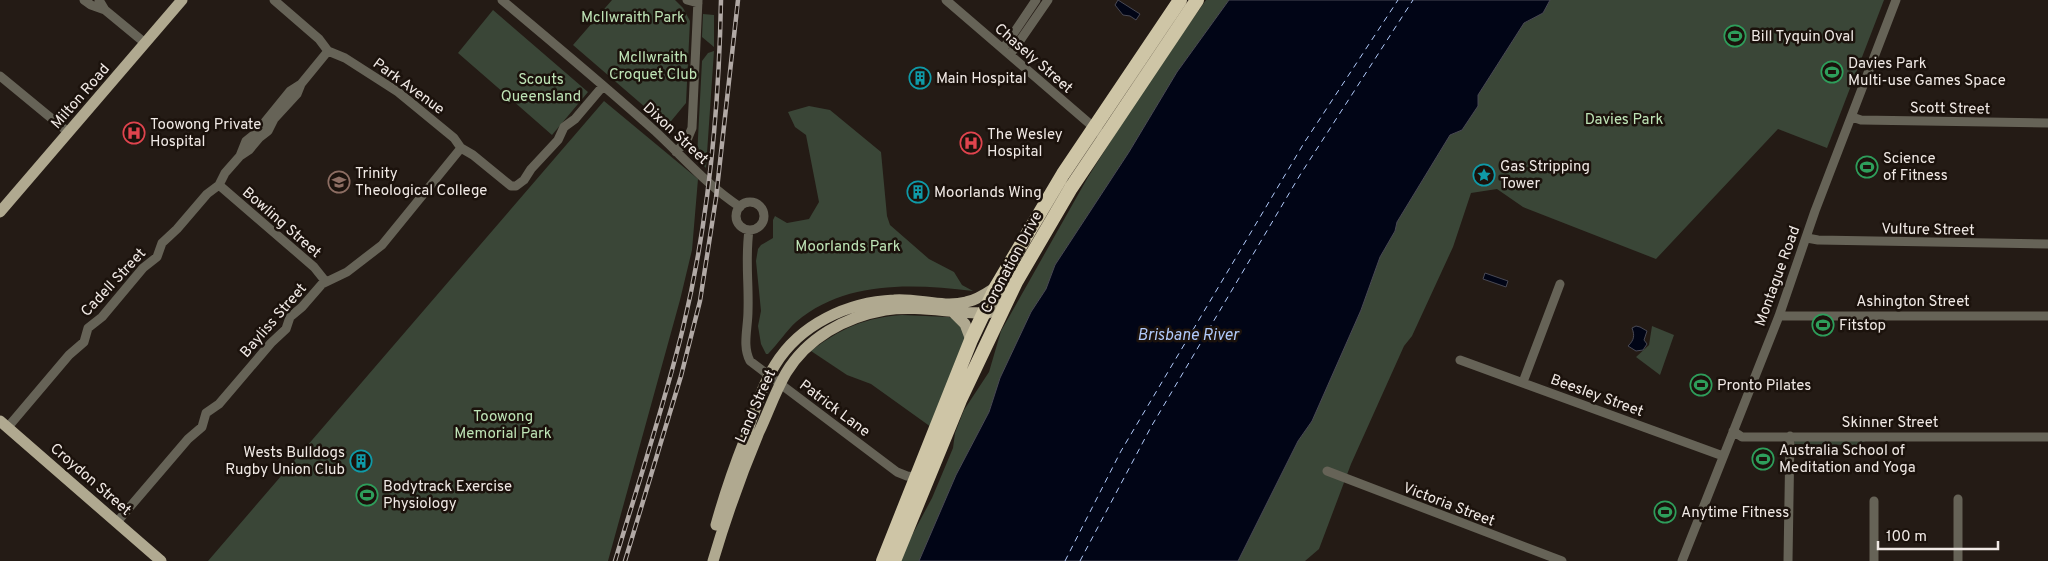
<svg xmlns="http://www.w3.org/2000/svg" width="2048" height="561" viewBox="0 0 2048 561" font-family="Overpass,sans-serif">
<rect width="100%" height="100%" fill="#241b15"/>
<path fill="#3a4637" d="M612,0H675L683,8L690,21L686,103L667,126L573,45Z
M1206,0H1229L1177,72L1129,152L1055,265L1046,289L1031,312L1000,378L989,412L956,475L919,561H900L903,552L932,498L953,448L955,433L964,410L989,372L1001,331L1088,177L1148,82Z
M1550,0H1884L1827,148L1778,129L1656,259L1523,207L1497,189L1471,193L1453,247L1412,336L1404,346L1351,464L1319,549L1305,561H1238L1298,441L1312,421L1361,310L1380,257L1395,231L1397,222L1450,135L1462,130L1478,106V95L1524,23L1543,13Z
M493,10L588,92L552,135L458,53Z
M703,14L714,15V47L702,37Z
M714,51L706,168L698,160L697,157L702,61L708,53Z
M604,101L698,179L692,250L680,300L608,561H208Z
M809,106L830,110L881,152L887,216L890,225L929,259L954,272L962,285L973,291C912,284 846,280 796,322C786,331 778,344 768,354H766L761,344L758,326L761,311L756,261L758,249L761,245L773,238V220L775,216L787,223L809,219L819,202L806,135L795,127L788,112Z
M902,315L949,317L957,320L966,336L931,427L871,384L847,375L811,351C839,329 867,317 902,315Z
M1652,326L1674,335L1660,375L1636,357L1649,345Z
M1868,440L1856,445L1794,444L1795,441Z"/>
<path fill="#010516" stroke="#494954" d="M1118,0L1140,14L1136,20L1130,16L1123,15L1115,5Z
M1229,0H1550L1543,13L1524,23L1478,95V106L1462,130L1450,135L1397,222L1395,231L1380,257L1361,310L1312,421L1298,441L1238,561H919L956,475L989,412L1000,378L1031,312L1046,289L1055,265L1129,152L1177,72Z
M1485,273L1508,281L1506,287L1483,279Z
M1636,326L1640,327L1647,331L1644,340L1647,344L1643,350L1636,351L1628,346C1634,340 1635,336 1632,328Z"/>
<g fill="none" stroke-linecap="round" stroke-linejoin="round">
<path stroke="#b1cafa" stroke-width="1" stroke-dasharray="6 5" stroke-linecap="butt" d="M1065,561L1121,451L1304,143L1398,0
M1080,561L1151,427L1300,175L1413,0"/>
<path stroke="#666357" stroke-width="9" d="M84,0L91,5L105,10
M99,0L105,10L145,43
M274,0L319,39L328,51L345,58L398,92L454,138L461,148L473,155L511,186H516L524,180L531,169L558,140L564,127L575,119L603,86
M502,0C553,43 605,86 655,131C683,157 708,186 740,207
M687,0L698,3
M946,0L1105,137
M1003,49L1036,0
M1010,55L1048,0
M0,76L68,132
M1852,117L1861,120L2048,123
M676,152L687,140L692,128L698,0
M240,156L246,141L256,133L290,91L301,84L328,51
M219,185L314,267L326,282
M736 216a14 14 0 1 1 28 0a14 14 0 1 1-28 0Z
M749,230C745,260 749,282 748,311C748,328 742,346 750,361L897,472L907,476L916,477
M1807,238L1818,240L2048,244
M1779,316H2048
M1460,360L1723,456
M1523,382L1560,284
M8,427L69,355L84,342L88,328L102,317L143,268L157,257L162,243L177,229L207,194L219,185L225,173L240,156L249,150L259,138L268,131L274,119L297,94L301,84
M1733,431L1742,437H2048
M1327,471L1562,561
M1958,499V561
M117,522L188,439L202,427L206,413L219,404L271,343L286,329L290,317L302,307L322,284L347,272L382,245L461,148
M1682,561L1779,316L1815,211L1896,0
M1788,561L1790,436
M1874,561V501"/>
<path stroke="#b0a990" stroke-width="11" d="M0,212L182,0
M952,311L965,324L971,340
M0,421L161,561
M716,525C724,496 734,467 745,439C754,414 761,387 775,365C800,324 848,302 894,300C917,298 943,308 966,302C977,300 987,293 996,287
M713,561C726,517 741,475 759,432C768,413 775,392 786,373C807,338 845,317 885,310C919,305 954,314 988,313L993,310L1006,296"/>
<path stroke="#cec5a6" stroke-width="14" d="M883,561L971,340L996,287L1063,174L1180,0
M894,561L960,400L1016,282L1071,188L1197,0"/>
<g stroke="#b1a9a5" stroke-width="4.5">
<path id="rail" d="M615,561C638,484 664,406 683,328C708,224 719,107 721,0
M625,561L681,376L700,301L716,198L738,0"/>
</g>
<use href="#rail" stroke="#1b120c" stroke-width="2.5" stroke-dasharray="8" stroke-linecap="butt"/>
</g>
<defs>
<g id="stadium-ring" transform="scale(1.125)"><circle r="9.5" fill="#1b120c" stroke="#2e9e5b" stroke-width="1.5"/><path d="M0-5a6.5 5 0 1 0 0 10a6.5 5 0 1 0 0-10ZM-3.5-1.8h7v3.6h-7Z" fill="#2e9e5b"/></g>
<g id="building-ring" transform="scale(1.125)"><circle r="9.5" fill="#1b120c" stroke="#0f9aa8" stroke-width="1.5"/><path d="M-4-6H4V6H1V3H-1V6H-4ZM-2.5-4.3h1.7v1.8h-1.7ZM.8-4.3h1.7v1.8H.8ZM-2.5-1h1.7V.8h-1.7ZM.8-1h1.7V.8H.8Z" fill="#0f9aa8"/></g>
<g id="hospital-ring" transform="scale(1.125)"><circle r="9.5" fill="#1b120c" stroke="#e0444e" stroke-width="1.5"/><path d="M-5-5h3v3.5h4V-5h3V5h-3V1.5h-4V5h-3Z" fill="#e0444e"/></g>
<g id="sight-ring" transform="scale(1.125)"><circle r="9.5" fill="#1b120c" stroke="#0f9aa8" stroke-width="1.5"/><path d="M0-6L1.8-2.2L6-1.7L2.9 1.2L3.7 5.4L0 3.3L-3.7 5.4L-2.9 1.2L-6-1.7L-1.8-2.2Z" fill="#0f9aa8"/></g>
<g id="university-ring" transform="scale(1.125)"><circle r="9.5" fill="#1b120c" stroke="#8d6e63" stroke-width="1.5"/><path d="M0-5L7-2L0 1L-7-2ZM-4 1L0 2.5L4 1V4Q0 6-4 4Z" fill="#8d6e63"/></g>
</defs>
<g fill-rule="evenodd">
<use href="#stadium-ring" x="1735" y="36"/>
<use href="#stadium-ring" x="1832" y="72"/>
<use href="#building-ring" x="920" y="78"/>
<use href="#hospital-ring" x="134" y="133"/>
<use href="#hospital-ring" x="971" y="143"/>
<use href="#stadium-ring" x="1867" y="167"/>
<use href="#sight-ring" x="1484" y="175"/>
<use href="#university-ring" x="339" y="182"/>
<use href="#building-ring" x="918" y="192"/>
<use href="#stadium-ring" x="1823" y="325"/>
<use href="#stadium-ring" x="1701" y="385"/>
<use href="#stadium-ring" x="1763" y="459"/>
<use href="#building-ring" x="361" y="461"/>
<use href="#stadium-ring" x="367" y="495"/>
<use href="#stadium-ring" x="1665" y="512"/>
</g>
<g text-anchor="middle" stroke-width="5" stroke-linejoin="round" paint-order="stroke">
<g font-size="15" fill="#bee4b6" stroke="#1b120c">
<text x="633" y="22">McIlwraith Park</text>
<text x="653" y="62">McIlwraith<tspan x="653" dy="17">Croquet Club</tspan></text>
<text x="541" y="84">Scouts<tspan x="541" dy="17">Queensland</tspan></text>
<text x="1624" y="124">Davies Park</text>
<text x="848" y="251">Moorlands Park</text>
<text x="503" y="421">Toowong<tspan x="503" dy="17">Memorial Park</tspan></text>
</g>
<g font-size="15" fill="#f0e9e5" stroke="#1b120c" text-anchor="start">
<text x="1751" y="41">Bill Tyquin Oval</text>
<text x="1848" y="68">Davies Park<tspan x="1848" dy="17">Multi-use Games Space</tspan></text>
<text x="936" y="83">Main Hospital</text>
<text x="150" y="129">Toowong Private<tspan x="150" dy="17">Hospital</tspan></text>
<text x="987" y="139">The Wesley<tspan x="987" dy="17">Hospital</tspan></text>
<text x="1883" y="163">Science<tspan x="1883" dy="17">of Fitness</tspan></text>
<text x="1500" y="171">Gas Stripping<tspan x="1500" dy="17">Tower</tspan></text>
<text x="355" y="178">Trinity<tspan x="355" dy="17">Theological College</tspan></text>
<text x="934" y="197">Moorlands Wing</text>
<text x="1839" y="330">Fitstop</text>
<text x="1717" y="390">Pronto Pilates</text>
<text x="1779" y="455">Australia School of<tspan x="1779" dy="17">Meditation and Yoga</tspan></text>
<text x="345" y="457" text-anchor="end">Wests Bulldogs<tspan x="345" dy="17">Rugby Union Club</tspan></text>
<text x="383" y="491">Bodytrack Exercise<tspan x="383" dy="17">Physiology</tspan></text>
<text x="1681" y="517">Anytime Fitness</text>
</g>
<g font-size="15" fill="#f0e9e5" stroke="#1b120c">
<text transform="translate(1034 58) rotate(41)" y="5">Chasely Street</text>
<text transform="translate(409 86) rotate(36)" y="5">Park Avenue</text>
<text transform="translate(80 96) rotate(-49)" y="5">Milton Road</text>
<text transform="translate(1950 108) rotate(1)" y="5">Scott Street</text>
<text transform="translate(676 133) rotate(43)" y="5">Dixon Street</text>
<text transform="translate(282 222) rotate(41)" y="5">Bowling Street</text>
<text transform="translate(1928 229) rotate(1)" y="5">Vulture Street</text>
<text transform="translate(1011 262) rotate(-62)" y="5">Coronation Drive</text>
<text transform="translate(1777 276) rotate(-70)" y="5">Montague Road</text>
<text transform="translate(113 282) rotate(-47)" y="5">Cadell Street</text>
<text x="1913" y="306">Ashington Street</text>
<text transform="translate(273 320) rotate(-49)" y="5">Bayliss Street</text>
<text transform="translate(1597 395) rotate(20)" y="5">Beesley Street</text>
<text transform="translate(755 406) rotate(-66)" y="5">Land Street</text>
<text transform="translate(835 408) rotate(37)" y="5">Patrick Lane</text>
<text x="1890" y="427">Skinner Street</text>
<text transform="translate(91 479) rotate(41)" y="5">Croydon Street</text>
<text transform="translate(1449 504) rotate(21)" y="5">Victoria Street</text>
</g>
<g font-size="16" font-style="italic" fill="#b1cafa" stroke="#1b120c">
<text x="1188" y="340">Brisbane River</text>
</g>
</g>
<path d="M1878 541v8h120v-8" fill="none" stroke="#f0e9e5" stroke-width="2.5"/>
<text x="1886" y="541" font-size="15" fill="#f0e9e5" stroke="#1b120c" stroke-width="4" paint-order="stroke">100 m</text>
</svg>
